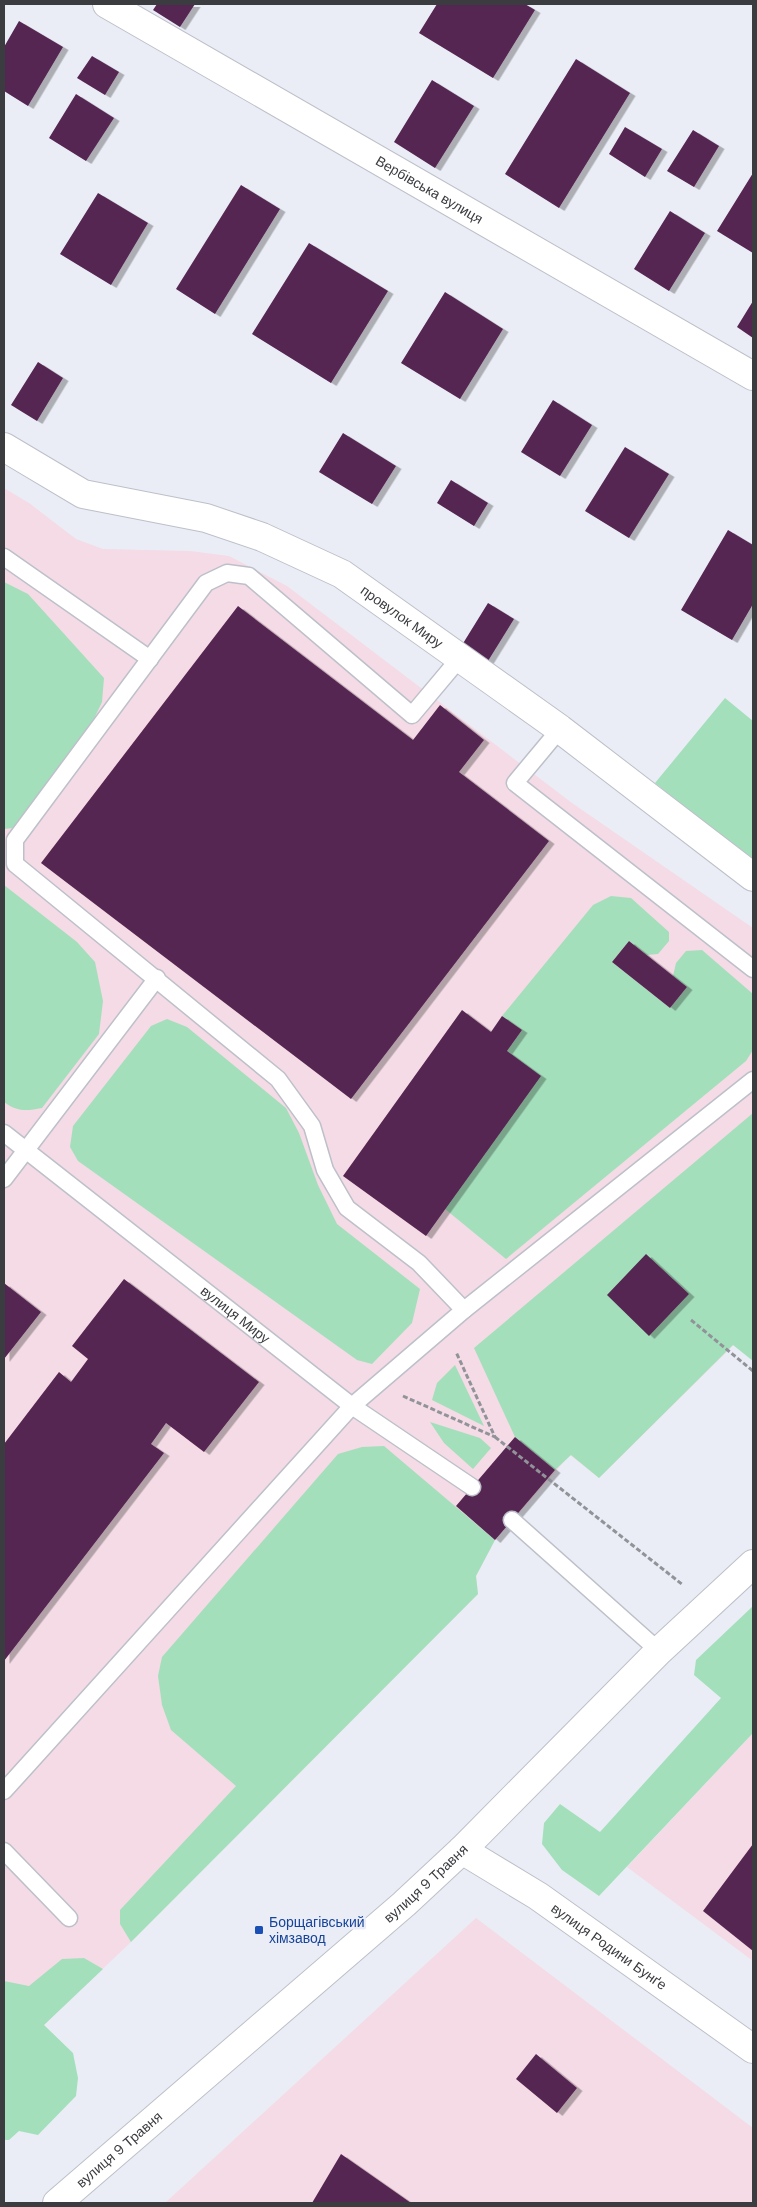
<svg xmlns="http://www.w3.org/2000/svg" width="757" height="2207" viewBox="0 0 757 2207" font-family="'DM Sans',sans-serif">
<defs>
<filter id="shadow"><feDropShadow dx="5.5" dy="3" stdDeviation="0" flood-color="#0004"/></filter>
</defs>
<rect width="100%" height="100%" fill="#eaedf6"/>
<path fill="#f4dbe5" d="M4,488L29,503L76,539L103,549L190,551L229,556L287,586L572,803L753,928V1326L599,1478L570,1455L495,1540L476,1576L478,1594L131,1942L28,2040L4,2016Z
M753,1733V1961L627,1867Z
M476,1918L753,2128V2203H165Z"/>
<path fill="#a4dfbc" d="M4,582L28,594L104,678L102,702L92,723L14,828L4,829Z
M725,698L753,721V862L655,783Z
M4,885L77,942L95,962L103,1001L99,1034L42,1108C27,1111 17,1112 4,1102Z
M611,896L631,898L669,932V941L658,954L647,955L629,941L612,962L670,1008L687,987L673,976L676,963L686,951L702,950L753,994V1050L746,1061L506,1259L445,1209L507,1051L522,1030L502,1016L593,905Z
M167,1019L187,1027L286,1108L299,1133L318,1185L337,1224L420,1289L412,1323L372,1364L357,1360L78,1161L70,1147L73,1126L151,1026Z
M753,1113V1361L733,1345L599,1478L571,1455L555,1470L515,1437L474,1348Z
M455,1365L484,1426L432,1400L437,1383Z
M430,1422L480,1438L491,1448L473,1469L444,1443Z
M384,1446L495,1540L476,1576L478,1594L131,1942L120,1924V1910L236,1786L171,1730L162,1705L158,1676L162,1657L338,1454L362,1447Z
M753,1606V1733L599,1896L562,1870L542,1844L544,1823L560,1804L600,1832L721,1698L694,1675L696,1660Z
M84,1958L103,1969L44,2025L73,2053L78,2078L76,2096L38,2135L19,2131L9,2140H4V1981L29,1986L62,1959Z"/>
<path fill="#562652" filter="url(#shadow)" d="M157,4H195L180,27L153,10Z
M437,4H525L535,10L493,78L419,33Z
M19,21L63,47L28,106L4,91V47Z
M92,56L119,72L105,95L77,78Z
M576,59L630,93L559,208L505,174Z
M432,80L474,106L435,168L394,142Z
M76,94L114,118L86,161L49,138Z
M625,127L662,149L645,177L609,154Z
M693,130L719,146L694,187L667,171Z
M753,173V253L717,231Z
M241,185L280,209L215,314L176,289Z
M98,193L148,223L111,285L60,254Z
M670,211L705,233L669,291L634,269Z
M309,243L388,291L331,383L252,334Z
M445,292L503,329L460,399L401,363Z
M753,301V338L737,327Z
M38,362L63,378L37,421L11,405Z
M553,400L592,425L560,476L521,452Z
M343,433L396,466L372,504L319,472Z
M625,447L669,474L629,538L585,511Z
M451,480L488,503L474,526L437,503Z
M728,530L753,545V604L732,640L681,610Z
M488,603L514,619L488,661L462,645Z
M238,606L413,740L440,705L484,740L459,772L549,841L351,1099L41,863Z
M629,941L687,987L670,1008L612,962Z
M462,1010L491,1032L502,1016L522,1030L507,1051L541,1076L426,1236L343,1176Z
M646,1254L689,1294L649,1336L607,1295Z
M124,1279L259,1382L204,1452L166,1423L151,1444L164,1453L4,1661V1444L59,1372L71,1382L88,1359L72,1346Z
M4,1283L41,1312L4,1359Z
M515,1437L555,1470L495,1540L456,1506Z
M753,1844V1951L703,1911Z
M536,2054L577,2088L557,2113L516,2079Z
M341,2154L411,2203H312Z"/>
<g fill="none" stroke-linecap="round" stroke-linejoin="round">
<g stroke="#bdc0c9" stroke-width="19">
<g id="lane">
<path d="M4,557L150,659"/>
<path d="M459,659L412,715L249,576L227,573L206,583L15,840V864L278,1079L312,1126L325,1170L347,1208L419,1263L464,1310"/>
<path d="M560,729L515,783L753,969"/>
<path id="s1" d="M4,1133L352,1406L472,1487"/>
<path d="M4,1179L157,978"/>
<path d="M512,1520L659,1651"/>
<path d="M4,1791L352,1406L464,1310L753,1080"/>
<path d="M4,1851L69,1918"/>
</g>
</g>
<g stroke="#bdc0c9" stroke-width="30">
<g id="street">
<path id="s2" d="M107,4L753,376"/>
<path id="s3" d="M4,447L83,494L206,518L262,537L342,574L560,729L753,877"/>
<path id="s4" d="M462,1850L538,1896L753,2049"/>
</g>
</g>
<g stroke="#bdc0c9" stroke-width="30">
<g id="secondary">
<path id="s5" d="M57,2203L404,1904L462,1850L659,1651L753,1564"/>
</g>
</g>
<path stroke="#919399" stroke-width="3" stroke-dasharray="5 2.5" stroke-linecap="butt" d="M691,1320L753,1371
M403,1396L495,1437L456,1352
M495,1437L683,1585"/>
<use href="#lane" stroke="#fff" stroke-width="16"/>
<use href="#street" stroke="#fff" stroke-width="28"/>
<use href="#secondary" stroke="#fff" stroke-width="28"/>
</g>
<rect fill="#1a4fb4" stroke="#eaedf6" stroke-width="2" x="254" y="1925" width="10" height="10" rx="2.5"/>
<g text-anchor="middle" stroke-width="5" stroke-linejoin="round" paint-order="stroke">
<g font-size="14" fill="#3b3c40" stroke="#eaedf6">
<text dy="5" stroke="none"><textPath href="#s2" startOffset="372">Вербівська вулиця</textPath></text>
<text dy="5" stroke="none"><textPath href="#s3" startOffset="438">провулок Миру</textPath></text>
<text dy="5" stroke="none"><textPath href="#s1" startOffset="294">вулиця Миру</textPath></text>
<text dy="5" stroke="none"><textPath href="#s5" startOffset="488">вулиця 9 Травня</textPath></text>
<text dy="5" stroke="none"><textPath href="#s4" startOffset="176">вулиця Родини Бунґе</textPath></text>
<text dy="5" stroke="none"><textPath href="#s5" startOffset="82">вулиця 9 Травня</textPath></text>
</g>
<g font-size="14" fill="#164399" stroke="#eaedf6" text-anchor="start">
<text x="269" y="1927">Борщагівський<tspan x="269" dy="16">хімзавод</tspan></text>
</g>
</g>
<rect width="757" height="2207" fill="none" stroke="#3b3c40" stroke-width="10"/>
</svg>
